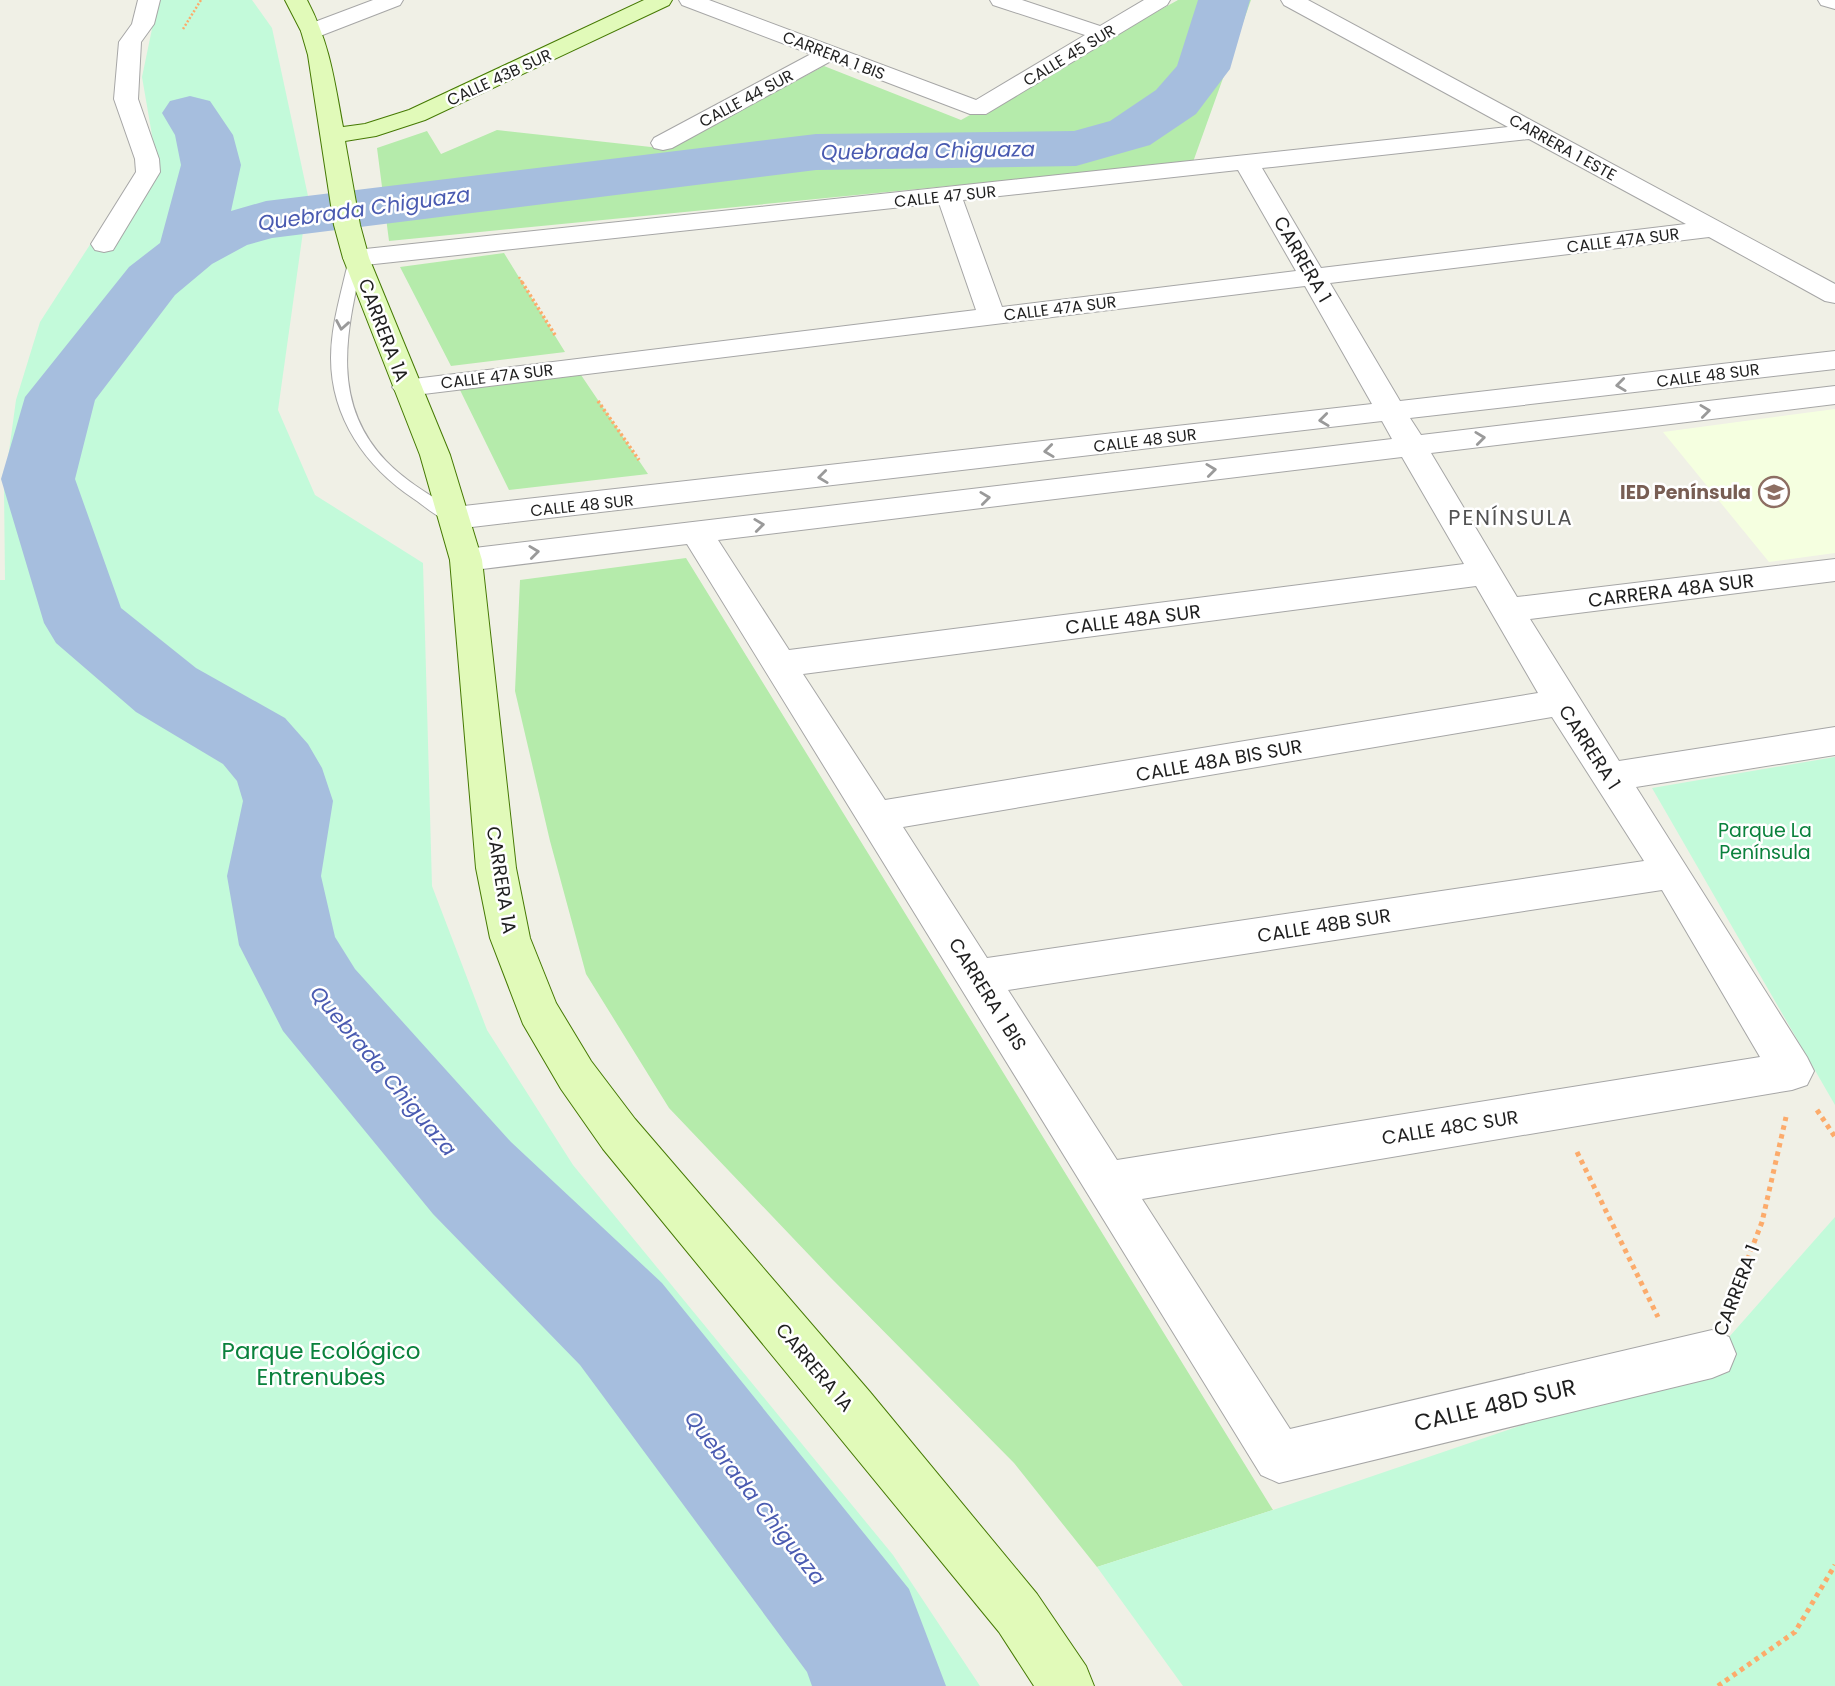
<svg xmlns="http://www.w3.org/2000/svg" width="1835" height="1686" viewBox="0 0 1835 1686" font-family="Poppins,sans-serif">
<rect width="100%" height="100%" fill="#f0f0e6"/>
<path fill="#f5ffe0" d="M1835,409V553L1769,562L1663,432Z"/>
<path fill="#b5ebab" d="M1178,0H1251L1193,162L389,241L377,148L427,131L441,154L497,130L669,149L824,66L961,120Z
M504,253L565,352L451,366L400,267Z
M581,375L648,474L509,490L460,390Z
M686,558L1273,1510L1097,1567L1014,1463L831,1278L669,1108L586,974L550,841L515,691L520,580Z"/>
<path fill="#c3fada" d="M158,0H252L272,28L308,196L278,410L315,495L423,563L432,886L487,1030L573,1165L893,1555L980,1686H0V580H5L4,488L16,400L40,322L93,240L158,170L142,77Z
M1835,757V1105L1652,788Z
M1835,1217V1686H1183L1097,1567L1273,1510L1707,1362Z"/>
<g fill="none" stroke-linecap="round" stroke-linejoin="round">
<path fill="#a6bede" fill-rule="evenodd" d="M1198,0H1250L1230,69L1196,114L1150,145L1076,166L816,170L272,238L247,245L212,264L175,295L95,400L75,479L121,608L196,668L285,718L308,744L322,768L333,801L321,876L335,937L355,969L511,1142L662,1283L909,1589L946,1686H812L807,1672L580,1365L433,1214L283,1031L239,945L227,876L243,801L237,781L223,764L136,712L56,643L44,623L1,479L25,397L129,267L160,243L181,165L175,135L162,113L170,101L190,96L210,101L233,135L241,165L231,211L266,201L816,134L1074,131L1110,121L1156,90L1177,66Z"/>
<g stroke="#a6a6a6" stroke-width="2">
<path id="lane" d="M356,254L363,258C347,330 329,401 386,461C407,483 435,498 461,514L463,518L461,522C446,526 426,507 414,499C366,467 331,418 331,358C331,324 342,291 349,258Z"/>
</g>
<g stroke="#a6a6a6" stroke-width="2">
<path id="street" d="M138,0H160L154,24L141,42L138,99L159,159L160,172L113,250L104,252L95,250L91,244L136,172L135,159L114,99L119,42L132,24Z
M373,0H403L400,5L320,36H304L301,31L304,26Z
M679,0H709L976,100L1085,35L993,5L990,0H1022L1100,26L1144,0H1170L1167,5L986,114H970L831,61L672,148L663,150L654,148L651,143L654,138L811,54L682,5Z
M1281,0H1308L1835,284V303L1825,301L1709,237L1330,283L1400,401L1835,351V369L1410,418L1421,435L1835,386V404L1431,453L1517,597L1835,559V581L1530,619L1619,761L1835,727V755L1636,787L1807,1057L1814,1071L1807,1085L1792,1090L1142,1199L1290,1429L1712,1330L1729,1337L1736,1354L1729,1371L1712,1378L1279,1483L1261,1475L687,544L466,571L454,568L450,560L454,552L466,549L1392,439L1382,421L455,529L444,525L439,518L444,511L455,507L1372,404L1305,286L407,396L397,393L392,387L397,381L976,310L939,203L356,266L347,264L343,258L347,252L356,250L1508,127L1284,5ZM1529,139L1686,224L1321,268L1262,168ZM1238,170L1296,271L1002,307L963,200ZM1402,457L1464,564L789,650L718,540ZM1476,586L1538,693L885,800L803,674ZM1552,717L1644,861L987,958L903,827ZM1662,890L1760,1057L1117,1160L1008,990Z
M1818,0H1835V9L1821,5Z"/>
</g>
<g stroke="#457903" stroke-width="2">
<path id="secondary" d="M285,0H307C330,44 334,79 343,127L365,124L409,110L644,0H672L669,5L425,120L376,136L345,141L360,225L369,258L450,455L482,560L516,868L530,938L556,1003L591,1061L635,1119L870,1392L1037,1594L1086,1666L1094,1686H1034L999,1632L603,1149L561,1089L523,1024L490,938L476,868L450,560L420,455L343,258L334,225L308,55L301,31Z"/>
</g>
<path stroke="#fcab6b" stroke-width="2.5" stroke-dasharray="2 2" stroke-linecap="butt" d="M183,29L201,0
M519,277L523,284"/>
<path stroke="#fcab6b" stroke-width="3.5" stroke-dasharray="2.5 2.5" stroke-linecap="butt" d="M522,282L555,335
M598,401L639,460"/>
<path stroke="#fcab6b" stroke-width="5" stroke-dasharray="4.5 4.5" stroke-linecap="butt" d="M1817,1110L1835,1137
M1577,1152L1658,1317
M1728,1310L1762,1222L1786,1117
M1718,1686L1795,1632L1835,1565"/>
<use href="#lane" fill="#fff" fill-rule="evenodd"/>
<use href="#street" fill="#fff" fill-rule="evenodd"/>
<use href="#secondary" fill="#e1fab9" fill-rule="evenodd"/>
</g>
<defs><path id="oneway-chevron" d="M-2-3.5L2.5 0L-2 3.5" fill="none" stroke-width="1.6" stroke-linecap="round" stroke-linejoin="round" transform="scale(1.75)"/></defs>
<g stroke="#9a9a9a">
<use href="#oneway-chevron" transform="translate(342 325) rotate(100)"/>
<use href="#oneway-chevron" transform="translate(1621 385) rotate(173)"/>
<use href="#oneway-chevron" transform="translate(1705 411) rotate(-7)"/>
<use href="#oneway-chevron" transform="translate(1324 420) rotate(173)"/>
<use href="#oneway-chevron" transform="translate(1480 438) rotate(-7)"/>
<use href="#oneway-chevron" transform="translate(1049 451) rotate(173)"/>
<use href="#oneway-chevron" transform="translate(1211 470) rotate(-7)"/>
<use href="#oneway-chevron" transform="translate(823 477) rotate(173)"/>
<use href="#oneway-chevron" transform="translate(985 498) rotate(-7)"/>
<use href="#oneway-chevron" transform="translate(759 525) rotate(-7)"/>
<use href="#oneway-chevron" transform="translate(534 552) rotate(-7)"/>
</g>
<defs>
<g id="school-ring" transform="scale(1.575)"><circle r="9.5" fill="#fff" stroke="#8d6e63" stroke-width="1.5"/><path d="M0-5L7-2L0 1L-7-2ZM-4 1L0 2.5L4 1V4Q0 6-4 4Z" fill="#8d6e63"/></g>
</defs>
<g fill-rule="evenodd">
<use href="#school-ring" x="1774" y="492"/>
</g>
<g text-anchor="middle" stroke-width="5" stroke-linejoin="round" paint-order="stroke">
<g font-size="16" fill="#1f1f1f" stroke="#fff">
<text transform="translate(834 55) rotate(21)" y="6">CARRERA 1 BIS</text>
<text transform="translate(1069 55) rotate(-31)" y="6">CALLE 45 SUR</text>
<text transform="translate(499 77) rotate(-25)" y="6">CALLE 43B SUR</text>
<text transform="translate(746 98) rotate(-28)" y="6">CALLE 44 SUR</text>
<text transform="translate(1563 147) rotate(29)" y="6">CARRERA 1 ESTE</text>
<text transform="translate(945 196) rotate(-6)" y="6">CALLE 47 SUR</text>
<text transform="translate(1623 240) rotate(-7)" y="6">CALLE 47A SUR</text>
<text transform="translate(1060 308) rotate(-7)" y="6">CALLE 47A SUR</text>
<text transform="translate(1708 375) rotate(-7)" y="6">CALLE 48 SUR</text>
<text transform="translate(497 376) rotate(-7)" y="6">CALLE 47A SUR</text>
<text transform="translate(1145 440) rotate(-7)" y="6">CALLE 48 SUR</text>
<text transform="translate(582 505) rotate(-6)" y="6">CALLE 48 SUR</text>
</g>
<g font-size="19" fill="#1f1f1f" stroke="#fff">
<text transform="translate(1303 259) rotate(60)" y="7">CARRERA 1</text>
<text transform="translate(384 330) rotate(69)" y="7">CARRERA 1A</text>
<text transform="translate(1671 590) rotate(-7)" y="7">CARRERA 48A SUR</text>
<text transform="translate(1133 619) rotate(-7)" y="7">CALLE 48A SUR</text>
<text transform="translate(1590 747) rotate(57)" y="7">CARRERA 1</text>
<text transform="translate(1219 760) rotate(-10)" y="7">CALLE 48A BIS SUR</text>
<text transform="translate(502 880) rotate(81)" y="7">CARRERA 1A</text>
<text transform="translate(1324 925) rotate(-9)" y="7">CALLE 48B SUR</text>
<text transform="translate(988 994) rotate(58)" y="7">CARRERA 1 BIS</text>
<text transform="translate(1450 1127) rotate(-9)" y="7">CALLE 48C SUR</text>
<text transform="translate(1736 1290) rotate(-69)" y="7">CARRERA 1</text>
<text transform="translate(815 1367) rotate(50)" y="7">CARRERA 1A</text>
</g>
<g font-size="19" font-weight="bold" fill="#785e54" stroke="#fff" text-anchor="end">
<text x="1751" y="499">IED Península</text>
</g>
<g font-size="19" fill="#0a813c" stroke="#fff">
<text x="1765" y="837">Parque La<tspan x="1765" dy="22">Península</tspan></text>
</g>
<g font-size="21" font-style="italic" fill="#4a5bb1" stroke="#fff">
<text transform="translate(928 151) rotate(-1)" y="7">Quebrada Chiguaza</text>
<text transform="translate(364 209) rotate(-8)" y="7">Quebrada Chiguaza</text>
<text transform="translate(383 1071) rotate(50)" y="7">Quebrada Chiguaza</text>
<text transform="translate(755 1498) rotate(52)" y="7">Quebrada Chiguaza</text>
</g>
<g font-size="21" letter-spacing="2" fill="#525252" stroke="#fff">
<text x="1511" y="525">PENÍNSULA</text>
</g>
<g font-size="23" fill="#0a813c" stroke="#fff">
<text x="321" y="1359">Parque Ecológico<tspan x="321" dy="26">Entrenubes</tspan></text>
</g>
<g font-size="23" fill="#1f1f1f" stroke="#fff">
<text transform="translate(1495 1405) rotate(-13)" y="8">CALLE 48D SUR</text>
</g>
</g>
</svg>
